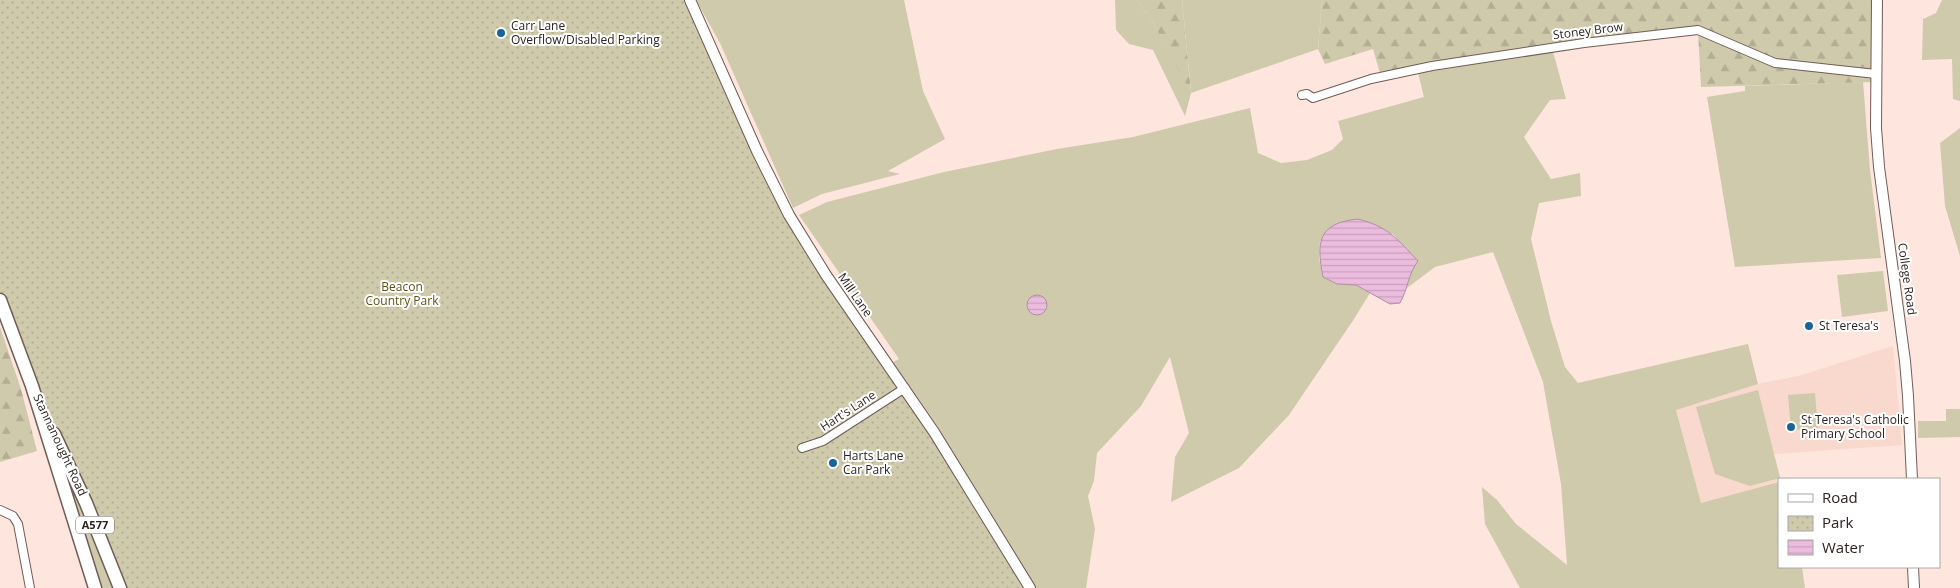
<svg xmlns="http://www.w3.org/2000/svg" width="1960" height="588" viewBox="0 0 1960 588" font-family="'Open Sans',sans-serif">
<defs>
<pattern id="forest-firs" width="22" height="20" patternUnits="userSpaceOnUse" patternTransform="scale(1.25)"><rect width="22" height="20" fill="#cfcaab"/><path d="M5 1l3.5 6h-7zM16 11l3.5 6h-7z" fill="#b2ad93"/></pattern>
<pattern id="park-dots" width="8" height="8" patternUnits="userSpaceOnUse" patternTransform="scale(1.25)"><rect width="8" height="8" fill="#cfcaab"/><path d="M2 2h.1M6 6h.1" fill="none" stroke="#b2ad93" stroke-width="1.8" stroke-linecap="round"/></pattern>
<pattern id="water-rules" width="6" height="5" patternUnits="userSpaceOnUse" patternTransform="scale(1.25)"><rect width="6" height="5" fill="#ebbcde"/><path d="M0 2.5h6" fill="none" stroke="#caa1be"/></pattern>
</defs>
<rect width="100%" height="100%" fill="#fee5dd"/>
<path fill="#f9d8cd" d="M1893,346L1902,445L1774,454L1781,479H1779V482L1701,503L1676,409L1758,384L1802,375Z"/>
<path fill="#cfcaab" d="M696,0H904L923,91L945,139L888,171L900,174L822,194L793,208L720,43Z
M1115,0H1137L1151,19L1191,91L1182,0H1322L1318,49L1191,93L1185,116L1153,50L1129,44L1116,30Z
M1942,0H1960V101L1953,99L1952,59L1922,60L1923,19L1936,13Z
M1552,48L1566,99L1550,100L1524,137L1551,179L1580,173L1581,196L1539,203L1531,239L1551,321L1565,367L1578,383L1748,344L1758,384L1676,410L1701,503L1779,482V567H1802L1805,588H1520L1485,524L1482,487L1497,500L1516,524L1567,565L1561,484L1543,382L1493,252L1435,267L1407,288L1408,279L1417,261L1393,234L1320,241L1319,259L1323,277L1337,284L1356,285L1370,293L1354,319L1289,415L1239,468L1171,502L1175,457L1189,433L1170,357L1141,406L1097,453L1094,481L1088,496L1095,529L1086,588H1036L1019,563L939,428L893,362L899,359L799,215L827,202L944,172L1057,149L1133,137L1250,108L1258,153L1281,163L1307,160L1332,150L1343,139L1338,121L1424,97L1417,69Z
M1863,82L1870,170L1881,258L1735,267L1707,97L1745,91V86Z
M1960,128V256L1945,206L1940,143Z
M1883,271L1888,311L1842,317L1837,275Z
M1758,390L1780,478L1750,486L1715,474L1696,407Z
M1815,393L1818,428L1791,430L1788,395Z
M1946,409H1960V437L1918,438V421H1946Z
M63,467L115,588H101Z"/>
<path fill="url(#forest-firs)" d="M1137,0H1182L1191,93L1151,19Z
M1322,0H1877L1876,82L1701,87L1698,31L1584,43L1381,77L1373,49L1325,64L1318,49Z
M0,327L21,389L37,451L0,462Z"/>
<path fill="url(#park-dots)" d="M0,0H690L789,215L1030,588H120L32,386L0,300Z"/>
<path fill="url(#water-rules)" stroke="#b28ea5" d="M1358,219C1389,227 1397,239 1418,261C1408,274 1408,289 1400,303L1390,304L1356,285L1337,284L1323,277C1316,242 1318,223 1358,219Z
M1027 305a10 10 0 1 1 20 0a10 10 0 1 1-20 0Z"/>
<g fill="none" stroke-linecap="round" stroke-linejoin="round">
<g stroke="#715c56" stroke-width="10">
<path id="minor" d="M1302,95L1307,94L1313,98L1371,79L1432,66L1584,43L1698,30L1775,63L1876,74
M802,448L823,441L905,388
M0,510L13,516L18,524L30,588"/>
</g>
<g stroke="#715c56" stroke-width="12">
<path id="tertiary" d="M690,0L757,151L789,215L826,275L934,432L1030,588
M1877,0L1876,128L1879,167L1905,361L1908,396L1912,479
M1913,567L1914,588"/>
</g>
<g stroke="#715c56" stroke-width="15">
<path id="primary" d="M0,300L32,386L95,588
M54,434L86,503L120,588"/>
</g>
<use href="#minor" stroke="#fff" stroke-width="8"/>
<use href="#tertiary" stroke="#fff" stroke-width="10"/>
<use href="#primary" stroke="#fff" stroke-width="12"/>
</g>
<g fill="#1a6498" stroke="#fff" stroke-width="2">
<circle cx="501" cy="33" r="5"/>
<circle cx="1809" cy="326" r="5"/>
<circle cx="1791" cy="427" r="5"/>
<circle cx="833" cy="463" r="5"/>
</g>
<g text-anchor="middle" stroke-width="4" stroke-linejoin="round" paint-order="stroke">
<rect fill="#fff" stroke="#6b6563" stroke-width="1" x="76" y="516.5" width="38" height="17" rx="4"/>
<g font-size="11" font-weight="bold" fill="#2c2320">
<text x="95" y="529">A577</text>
</g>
<g font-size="12" fill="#2c2320" stroke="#fff" text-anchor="start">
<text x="511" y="30">Carr Lane<tspan x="511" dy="14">Overflow/Disabled Parking</tspan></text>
<text x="1819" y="330">St Teresa's</text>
<text x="1801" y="424">St Teresa's Catholic<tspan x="1801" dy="14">Primary School</tspan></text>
<text x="843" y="460">Harts Lane<tspan x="843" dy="14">Car Park</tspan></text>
</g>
<g font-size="12" fill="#2c2320" stroke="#fff">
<text transform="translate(1588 31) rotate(-7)" y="4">Stoney Brow</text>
<text transform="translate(1907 279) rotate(82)" y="4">College Road</text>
<text transform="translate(855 295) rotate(55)" y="4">Mill Lane</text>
<text transform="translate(848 411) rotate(-33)" y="4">Hart's Lane</text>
<text transform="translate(60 445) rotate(65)" y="4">Stannanought Road</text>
</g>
<g font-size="12" fill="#5d5417" stroke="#fff">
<text x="402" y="291">Beacon<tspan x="402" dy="14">Country Park</tspan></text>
</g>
</g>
<rect x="1778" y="478" width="162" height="90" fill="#ffffff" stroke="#aba7a6"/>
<rect x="1788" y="494" width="25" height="8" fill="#ffffff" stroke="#aba7a6"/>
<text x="1822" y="503" font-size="15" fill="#2c2320">Road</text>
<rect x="1788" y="516" width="25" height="15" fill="url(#park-dots)" stroke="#aba7a6"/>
<text x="1822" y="528" font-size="15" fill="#2c2320">Park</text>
<rect x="1788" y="540" width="25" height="15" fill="url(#water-rules)" stroke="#aba7a6"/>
<text x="1822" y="553" font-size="15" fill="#2c2320">Water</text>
</svg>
